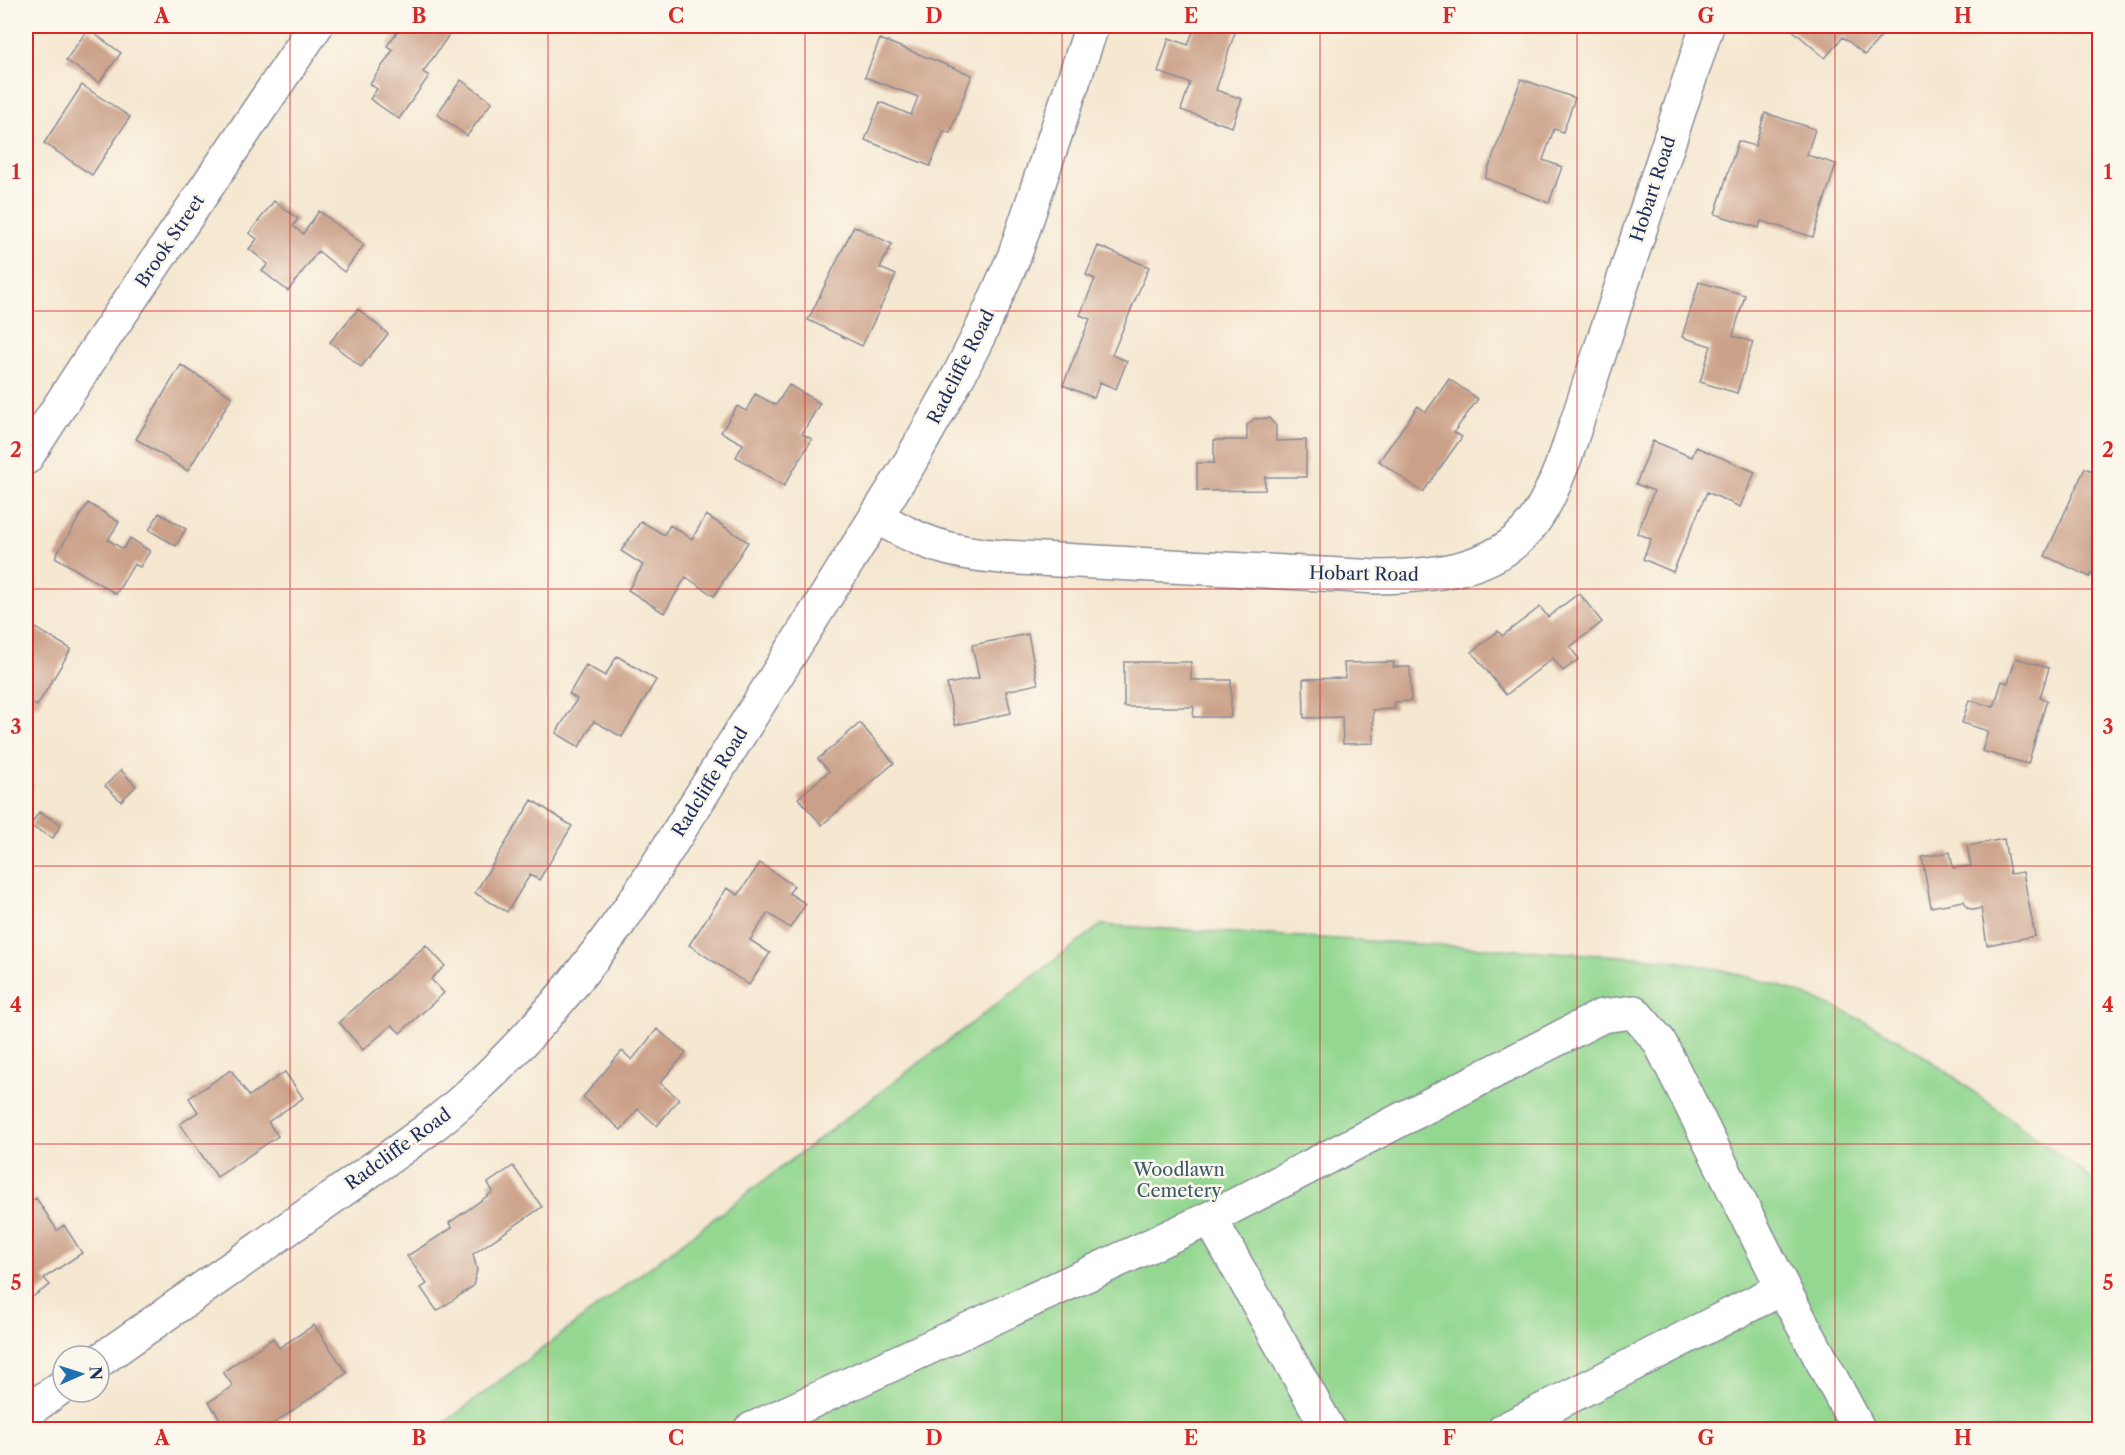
<svg xmlns="http://www.w3.org/2000/svg" width="2125" height="1455" viewBox="0 0 2125 1455" font-family="'Libre Caslon Text',serif">
<rect width="100%" height="100%" fill="#fbf7ec"/>
<filter id="ink" filterUnits="userSpaceOnUse"><feTurbulence type="fractalNoise" baseFrequency=".0167" numOctaves="2"/><feDisplacementMap in="SourceGraphic" scale="12" xChannelSelector="R" yChannelSelector="G"/><feConvolveMatrix kernelMatrix="1 2 1 2 8 2 1 2 1" color-interpolation-filters="sRGB"/></filter>
<filter id="wash" filterUnits="userSpaceOnUse"><feTurbulence type="fractalNoise" baseFrequency=".008" numOctaves="4" result="noise"/><feDisplacementMap in="SourceGraphic" scale="24" xChannelSelector="R" yChannelSelector="G"/><feGaussianBlur stdDeviation="1.35" result="paint"/><feColorMatrix in="noise" values="0 0 0 0 0 0 0 0 0 0 0 0 0 0 0 0 0 1.4 0 .05"/><feComposite in="paint" operator="in"/></filter>
<g filter="url(#wash)">
<rect width="100%" height="100%" fill="#f5e7d0"/>
<path fill="#93d790" stroke="#578377" stroke-width="1.5" d="M1101,925L1652,958C1741,969 1827,997 1904,1043C1931,1060 1957,1079 1982,1098C2021,1127 2060,1155 2099,1184V1429L435,1430Z"/>
<g id="blocks">
<path fill="#cba088" d="M401,26H435L449,35L423,72L429,76L399,119L370,99L377,89L370,84L393,50L387,46Z
M1195,26H1237L1216,90L1242,99L1232,127L1181,110L1190,83L1158,72L1169,38L1188,45Z
M1792,26H1890L1865,55L1843,37L1825,58L1790,28Z
M88,29L121,53L99,83L66,60Z
M880,39L972,75L950,133L944,131L930,166L865,140L880,102L911,115L918,97L865,77Z
M1521,79L1575,98L1563,132L1554,129L1543,160L1562,167L1549,203L1485,178Z
M461,80L492,102L467,136L437,114Z
M82,85L130,117L92,175L44,143Z
M1765,113L1815,129L1807,155L1836,164L1813,237L1761,221L1759,228L1715,214L1738,141L1755,146Z
M274,201L298,219L293,226L303,234L319,211L364,245L344,272L318,251L288,291L262,271L268,264L249,249L257,239L249,233Z
M854,226L892,244L880,268L896,275L862,346L808,320Z
M1098,246L1149,267L1112,355L1127,361L1116,389L1100,382L1094,398L1063,385L1090,319L1080,315L1095,279L1086,275Z
M1699,282L1745,295L1733,336L1753,342L1737,393L1700,382L1711,346L1682,337Z
M358,309L388,334L361,367L330,342Z
M181,365L232,397L188,471L136,439Z
M1449,379L1478,399L1454,432L1462,437L1423,492L1379,461L1418,406L1426,412Z
M789,385L820,403L802,434L812,439L784,486L736,457L743,444L721,432L737,406L746,411L755,394L776,405Z
M1269,418L1276,426V441L1306,440V477H1265V490L1197,491V463H1214V440H1247V425L1254,419Z
M1653,441L1692,457L1696,447L1755,472L1740,507L1707,492L1673,572L1643,559L1651,539L1637,533L1654,491L1636,484Z
M2085,468L2100,474V556L2090,577L2045,556Z
M88,503L119,522L108,540L123,549L130,538L150,551L140,567L134,564L116,594L55,557Z
M159,513L186,529L176,546L149,530Z
M706,515L748,542L714,596L686,577L664,613L628,590L643,565L621,551L641,521L664,535L670,525L692,539Z
M1579,593L1602,622L1570,647L1579,659L1563,671L1553,658L1506,695L1472,652L1498,631L1502,636L1540,607L1548,617Z
M29,624L71,649L37,706L26,700V629Z
M1028,634L1038,684L1006,691L1011,713L955,725L947,684L979,678L972,645Z
M617,656L656,680L622,737L594,721L579,747L556,733L577,699L569,694L586,665L605,676Z
M2016,658L2049,668L2040,698L2047,700L2028,764L1982,751L1988,731L1962,723L1969,700L1994,707L2002,681L2008,683Z
M1124,662H1191V680H1231V717H1193L1194,707H1124Z
M1394,662L1393,667H1410L1411,701L1394,702L1395,709L1373,710L1374,743L1343,744L1342,717L1304,718L1303,679L1345,678L1344,663Z
M860,723L894,763L822,825L798,798L829,771L818,759Z
M121,770L136,786L121,801L105,786Z
M26,779L33,784L26,799Z
M532,800L572,826L539,880L530,875L507,912L475,893Z
M39,812L61,824L53,838L30,826Z
M2004,839L2010,874L2023,872L2035,936L1987,945L1981,908L1975,910L1968,908L1964,901L1931,907L1922,857L1950,852L1953,868L1971,866L1967,846Z
M760,863L794,886L789,893L806,904L790,928L768,913L750,940L770,953L749,985L689,945L727,888L738,895Z
M426,945L445,966L431,979L444,993L400,1033L392,1025L363,1050L339,1022Z
M2100,1019V1037L2091,1030Z
M657,1029L686,1053L660,1083L679,1099L657,1126L638,1109L621,1130L583,1097L622,1051L632,1060Z
M231,1070L249,1096L285,1072L303,1098L268,1122L278,1136L217,1177L180,1124L198,1112L189,1098Z
M513,1166L542,1207L473,1254L477,1270L473,1286L437,1311L421,1288L427,1284L407,1256L452,1228L449,1223L493,1192L488,1183Z
M36,1198L57,1230L64,1225L82,1253L44,1278L50,1285L26,1301V1205Z
M314,1325L347,1373L264,1430H227L209,1402L233,1386L223,1372L273,1338L279,1348Z"/>
</g>
</g>
<g filter="url(#ink)">
<use href="#blocks" fill-opacity="0" stroke="#888b97" stroke-width="1.5"/>
<g fill="none" stroke-linecap="round" stroke-linejoin="round">
<g stroke="#888b97" stroke-width="36">
<path id="minor" d="M26,458L92,356L316,26
M876,516C920,543 950,553 1002,557L1378,577C1432,576 1496,571 1531,525C1547,505 1557,478 1566,455L1707,26
M1210,1218L1329,1430
M1783,1288L1859,1430
M99,1361C177,1306 255,1252 333,1197C381,1162 431,1131 474,1090C538,1031 591,965 640,893L909,464L959,375L980,333L1014,257L1092,26
M26,1412L63,1386
M750,1430L1210,1218L1602,1016L1634,1012L1659,1041L1783,1288L1504,1430"/>
</g>
<use href="#minor" stroke="#fff" stroke-width="33"/>
</g>
</g>
<path fill="none" stroke="#d62828" stroke-width="1.5" stroke-opacity="0.55" d="M290,26V1430M548,26V1430M805,26V1430M1062,26V1430M1320,26V1430M1577,26V1430M1835,26V1430M26,311H2100M26,589H2100M26,866H2100M26,1144H2100"/>
<g text-anchor="middle" stroke-width="5" stroke-linejoin="round" paint-order="stroke">
<g font-size="18" fill="#1b2f5e" stroke="#fbf7ec">
<text transform="translate(1653 189) rotate(-72)" y="6">Hobart Road</text>
<text transform="translate(170 241) rotate(-56)" y="6">Brook Street</text>
<text transform="translate(961 367) rotate(-63)" y="6">Radcliffe Road</text>
<text transform="translate(1364 574) rotate(1)" y="6">Hobart Road</text>
<text transform="translate(710 782) rotate(-58)" y="6">Radcliffe Road</text>
<text transform="translate(398 1149) rotate(-36)" y="6">Radcliffe Road</text>
</g>
<g font-size="18" fill="#39596a" stroke="#fbf7ec">
<text x="1179" y="1176">Woodlawn<tspan x="1179" dy="21">Cemetery</tspan></text>
</g>
</g>
<rect width="2125" height="1455" fill="none" stroke="#fbf7ec" stroke-width="66"/>
<g transform="translate(81 1374) rotate(87)"><circle r="28" fill="#fbf7ec" stroke="#a1a7b3" stroke-width="1.5"/>
<path d="M0-4.5L10 22L0 15L-10 22Z" fill="#1f6fb2"/>
<text y="-9" font-size="16" font-weight="bold" text-anchor="middle" fill="#1b2f5e">N</text>
</g>
<rect x="33" y="33" width="2059" height="1389" fill="none" stroke="#d62828" stroke-width="2"/>
<g font-size="20" text-anchor="middle" font-weight="bold" fill="#d62828">
<text x="162" y="23">A</text>
<text x="419" y="23">B</text>
<text x="676" y="23">C</text>
<text x="934" y="23">D</text>
<text x="1191" y="23">E</text>
<text x="1449" y="23">F</text>
<text x="1706" y="23">G</text>
<text x="1963" y="23">H</text>
<text x="16" y="179">1</text>
<text x="2108" y="179">1</text>
<text x="16" y="457">2</text>
<text x="2108" y="457">2</text>
<text x="16" y="734">3</text>
<text x="2108" y="734">3</text>
<text x="16" y="1012">4</text>
<text x="2108" y="1012">4</text>
<text x="16" y="1290">5</text>
<text x="2108" y="1290">5</text>
<text x="162" y="1445">A</text>
<text x="419" y="1445">B</text>
<text x="676" y="1445">C</text>
<text x="934" y="1445">D</text>
<text x="1191" y="1445">E</text>
<text x="1449" y="1445">F</text>
<text x="1706" y="1445">G</text>
<text x="1963" y="1445">H</text>
</g>
</svg>
